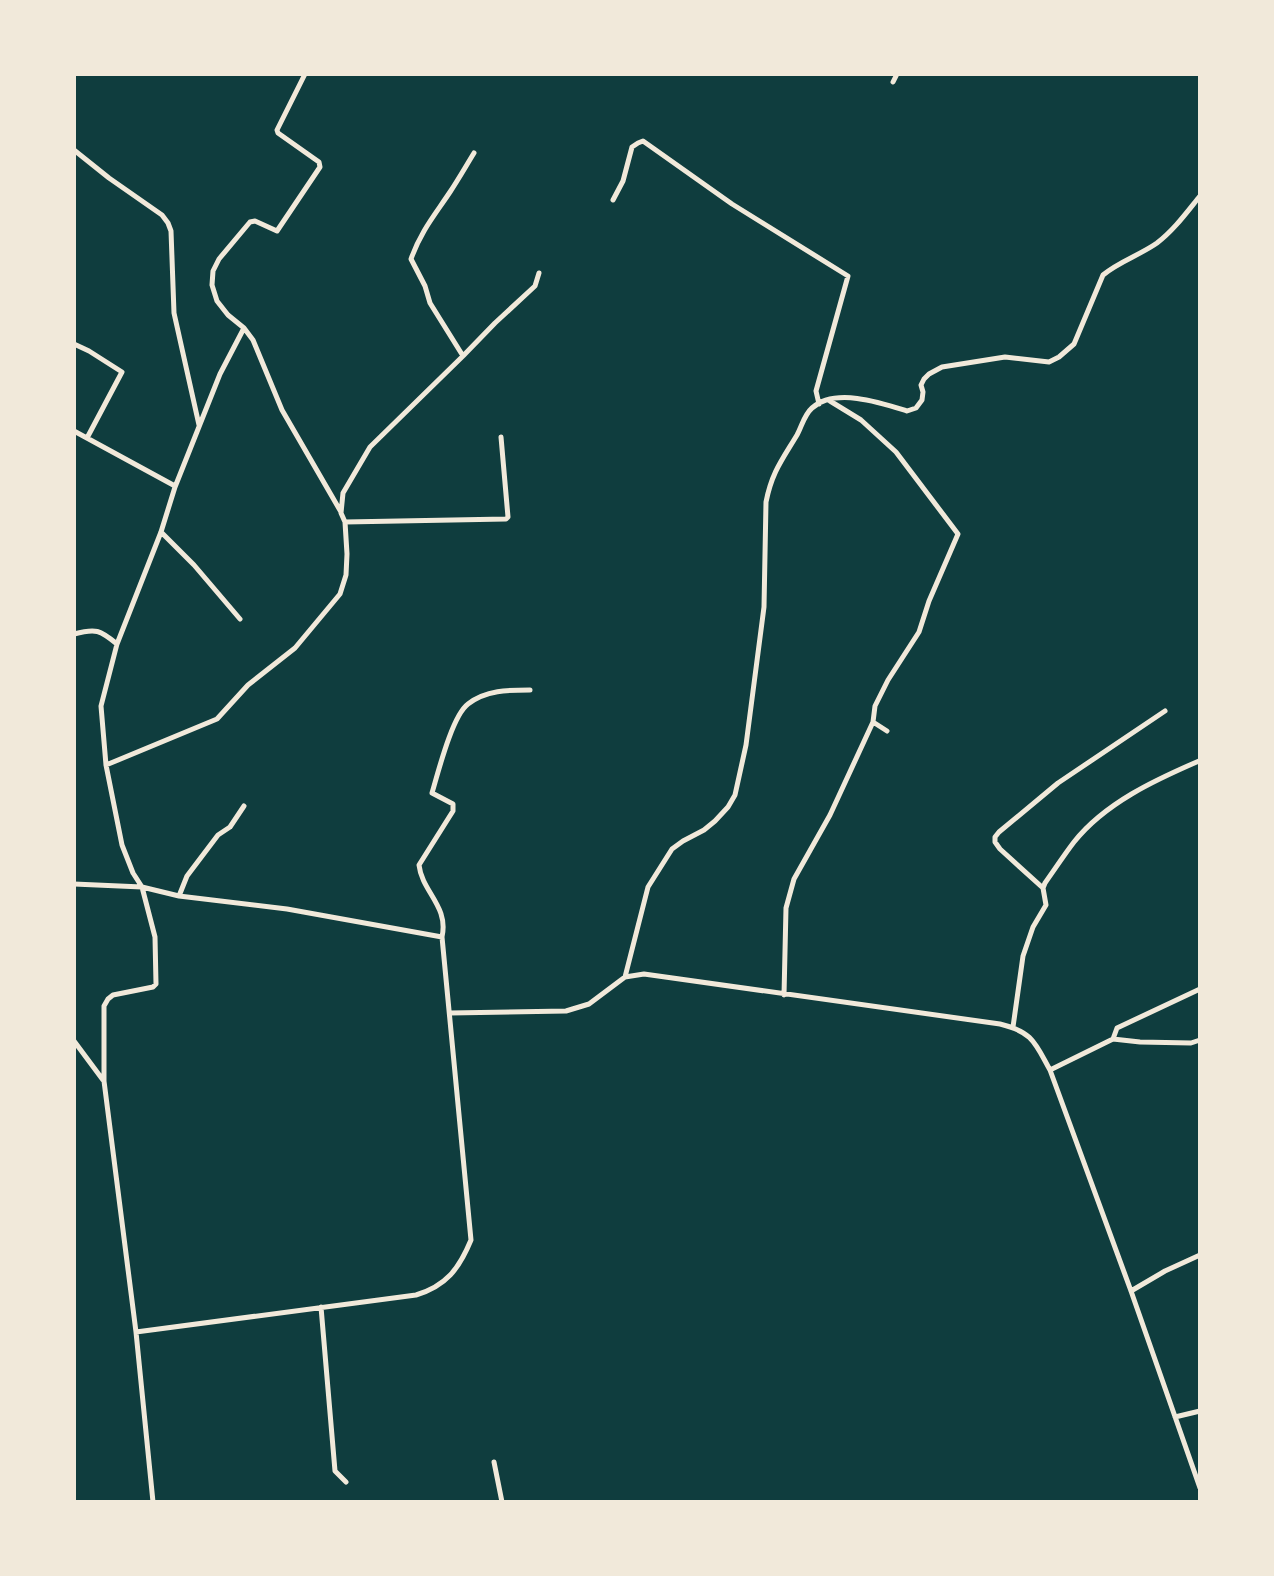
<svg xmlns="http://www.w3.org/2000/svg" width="1274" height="1576" viewBox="0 0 1274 1576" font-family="'Varela Round',sans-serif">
<rect width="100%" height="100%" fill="#0f3d3e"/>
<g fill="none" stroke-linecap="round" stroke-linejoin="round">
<path stroke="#f1e9da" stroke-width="5" d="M305,74L277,130L278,133L319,162L320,167L277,231L255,221L250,222L219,259L213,271L212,285L217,301L228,315L244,328L253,340L282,410L341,512
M893,82L897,74
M74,150L109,178L162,215L168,223L171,231L174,313L199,425
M613,200L623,181L632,147L638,143L643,141L732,204L848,276L816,391L819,404
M74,344L89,351L122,372L87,438
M463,356L430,303L425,286L411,259C421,231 434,216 450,192C458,180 466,166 474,153
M74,431L175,486
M345,522L506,519L508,517L501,437
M161,532L194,565L240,619
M74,634C96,628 100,630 117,644
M873,722L887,731
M106,765L217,719L248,685L295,648L340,594L346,575L347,554L345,522L341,513L343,493L370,447L463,356L495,323L535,286L539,273
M74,884L142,887L179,896L287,909L442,937
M1043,888L1000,849L995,842V837L999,832L1058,783L1165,711
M179,896L187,876L218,835L230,827L244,806
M625,977L648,887L672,849L683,841L704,830L715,821L728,807L735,795L746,745L764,607L766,502C772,472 782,460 797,435C802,426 804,415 812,408C835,387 882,403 907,411L916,408L922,400L923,392L921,385L924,379L929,374L942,367L1005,357L1049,362L1059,357L1074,344L1103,275C1118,262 1140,255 1157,243C1174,230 1187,212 1200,196
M784,995L786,908L794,879L830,815L873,722L875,706L888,680L919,632L929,601L958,534L896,452L861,420L830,401
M450,1013L566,1011L589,1004L625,977L644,974L1000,1024C1033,1032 1035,1043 1050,1070L1131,1291L1200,1488
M1013,1027L1023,956L1033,927L1046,905L1043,888L1045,883C1055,869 1064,855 1074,842C1105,803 1155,780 1199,761
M1113,1039L1117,1028L1200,989
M74,1041L103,1080
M1050,1070L1113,1039L1140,1042L1191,1043L1200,1040
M1131,1291L1165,1271L1200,1255
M321,1307L335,1471L346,1482
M136,1332L416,1295C446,1286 459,1269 471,1240L442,937C449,906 422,892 419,865L453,811V804L432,793C438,773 452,716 468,704C486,690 508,690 530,690
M1175,1417L1200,1411
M494,1462L502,1502
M153,1502L136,1332L104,1081V1006L108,999L113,995L153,987L156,984L155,937L142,887L133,873L122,845L106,765L101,706L117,644L161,532L175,487L220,374L244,328"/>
</g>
<rect width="1274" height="1576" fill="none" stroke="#f1e9da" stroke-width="152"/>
</svg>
